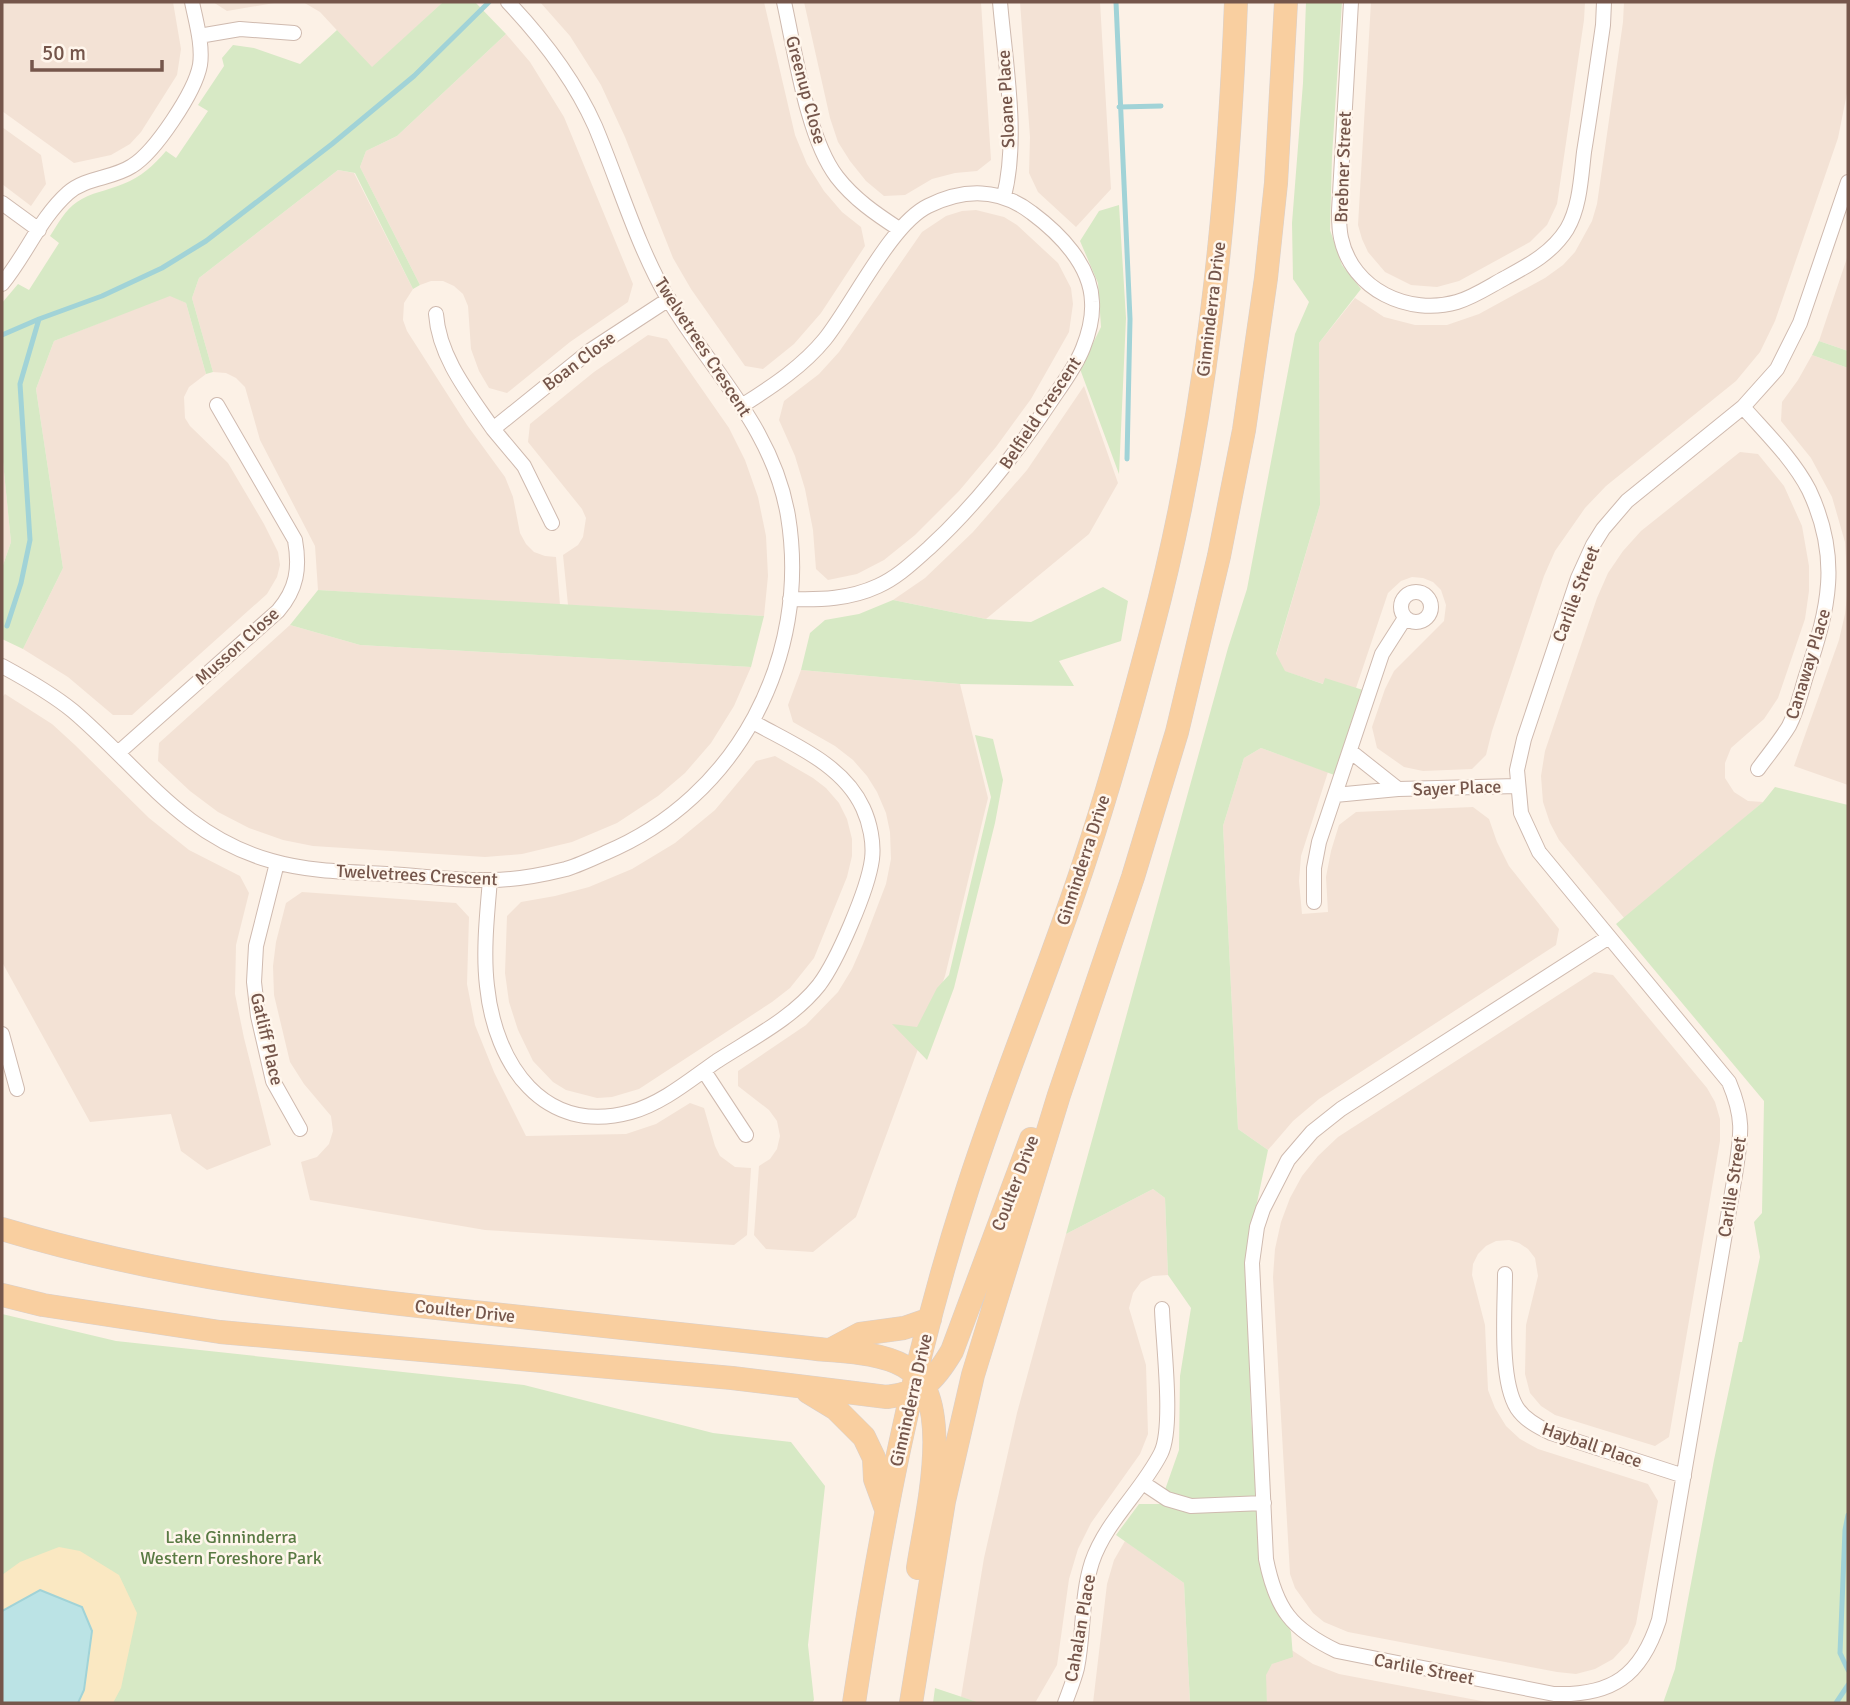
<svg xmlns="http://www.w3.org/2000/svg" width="1850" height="1705" viewBox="0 0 1850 1705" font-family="Signika,sans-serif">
<rect width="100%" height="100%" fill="#fcf1e6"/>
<path fill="#f3e2d5" d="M2,2H173L181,49L177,75L141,132L130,144L111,155L74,163L2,111Z
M213,2H280L227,11Z
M303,2H443L372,68L320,12Z
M540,2H764L795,135L807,164L824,191L842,212L861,227L865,246L821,313L794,344L763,369L745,366L691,289L673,258L625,137L601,85L570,36Z
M804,2H981L991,160L977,171L955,173L932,179L905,195L884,196L866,181L850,161L838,142L830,118Z
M1020,2H1100L1111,189L1076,227L1038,192L1029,173L1030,137Z
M1371,2H1585L1584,20L1557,204L1547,225L1530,242L1459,281L1437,287L1411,285L1385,272L1368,252L1362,239L1358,225Z
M1624,2H1848V88L1838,138L1775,321L1760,352L1736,381L1606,486L1585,508L1555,551L1544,576L1492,731L1486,755L1472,769L1423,771L1404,767L1377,748L1372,727L1385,689L1394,671L1444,621L1446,605L1441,590L1433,582L1423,578L1412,577L1401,581L1388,593L1354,694L1284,671L1276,655L1320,505L1319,343L1355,298L1384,317L1415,325H1447L1479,314L1545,278L1563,265L1575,252L1592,221L1597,204L1623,22Z
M506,34L530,62L564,117L633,284L628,302L570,342L507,393L489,388L479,371L471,349L468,306L463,294L454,286L443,281H431L420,285L360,167L366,151L397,136Z
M2,127L41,155L46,184L31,206L2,184Z
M338,170L354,173L413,289L404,303L403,320L407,331L467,425L505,477L513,497L520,533L526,544L534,552L545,556L556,557L560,605L318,590L315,546L260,440L245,387L236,378L226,373L213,372L192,298L199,278Z
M976,210L1004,217L1017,225L1058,263L1071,288L1073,304L1069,332L1031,399L996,447L959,491L915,535L884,560L857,574L828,580L816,569L813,530L805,489L795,456L779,420L784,401L819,374L839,352L922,232L946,216L962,211Z
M1848,255V351L1819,341Z
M170,295L186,303L206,374L189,387L184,397L185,418L190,426L228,463L264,524L278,552L280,565L277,577L267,594L132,715H113L68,677L23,649L63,568L36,389L54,341Z
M648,335L667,339L729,428L745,460L758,497L766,536L768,576L764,616L568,605L563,555L578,545L583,537L586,518L582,509L528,442L530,424L594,372Z
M1812,355L1848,368V785L1794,766L1839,640L1845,614L1848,587L1845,542L1832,497L1811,458L1781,421L1782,402L1798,380Z
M1084,386L1118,483L1089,534L986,619L893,600L925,578L973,532L1027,470Z
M2,452L11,542L2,568Z
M1740,452L1758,454L1784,486L1802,526L1809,566V591L1805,619L1778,698L1764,719L1731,748L1725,763V778L1734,792L1748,801L1763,802L1625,919L1559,840L1550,823L1543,802L1541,776L1545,751L1597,598L1608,573L1623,551L1641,531Z
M290,625L360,645L751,667L734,706L711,743L685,773L658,796L617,823L572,842L522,854L485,857L313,846L283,840L249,828L218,812L190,791L158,761L159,743Z
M801,670L960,684L988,798L945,976L856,1217L813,1252L766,1249L754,1235L759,1166L770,1159L777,1149L780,1136L777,1121L769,1110L738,1086V1071L806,1025L838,992L852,969L863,944L886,884L891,859L890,832L886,813L877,792L867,776L853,760L835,746L793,722L788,705Z
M5,694L52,724L75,745L149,818L189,850L240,876L249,893L236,945L235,994L244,1038L271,1145L207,1170L181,1151L171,1114L90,1122L2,962V697Z
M1261,748L1328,772L1301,856L1299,881L1302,914L1328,912L1326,877L1331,851L1339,825L1356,812L1473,807L1489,819L1497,842L1509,866L1559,929L1556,945L1319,1099L1293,1121L1268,1150L1238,1129L1223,826L1244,758Z
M775,756L813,778L826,788L839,803L847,819L852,839V856L847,877L814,958L790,988L772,1002L639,1089L612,1097L597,1098L566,1090L553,1082L533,1061L518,1030L509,1002L505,973L507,916L521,902L555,896L589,887L632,869L675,843L715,810L756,761Z
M302,892L456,903L469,917L467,984L475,1025L494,1072L526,1136L626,1134L656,1124L690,1103L704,1108L715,1146L720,1156L735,1167L751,1168L747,1235L734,1245L485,1230L310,1200L301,1162L317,1157L329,1144L333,1131L331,1116L304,1084L290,1062L274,995L273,966L276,942L286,903Z
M1594,972L1613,975L1707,1088L1715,1102L1720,1119V1141L1669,1437L1655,1446L1555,1415L1541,1406L1530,1393L1525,1374L1526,1325L1538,1276L1535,1258L1528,1249L1519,1243L1509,1240L1496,1241L1486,1246L1478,1254L1473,1264L1472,1275L1485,1325L1488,1390L1495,1408L1506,1426L1520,1439L1538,1449L1648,1484L1658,1501L1636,1624L1628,1643L1613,1659L1595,1669L1576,1674L1557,1672L1348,1632L1324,1622L1313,1613L1295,1588L1290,1574L1273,1277L1275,1249L1281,1222L1290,1198L1302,1176L1318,1156L1338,1137Z
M1153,1189L1165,1198L1168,1275L1153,1276L1141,1282L1133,1293L1129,1308L1146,1365L1148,1434L1140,1454L1091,1523L1078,1549L1069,1579L1057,1665L1035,1703H980L961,1697L984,1558L1017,1413L1066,1234Z
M1125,1541L1184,1583L1190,1703H1093L1107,1584L1114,1560Z
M1290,1649L1313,1664L1339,1674L1492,1703H1267L1265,1675L1272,1664Z"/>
<path fill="#d7e9c5" d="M443,2H475L506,34L397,136L366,151L360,167L420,285L413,289L355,173L338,170L199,278L192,298L213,372L206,374L186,303L170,296L54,341L36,389L63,568L23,649L2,639V568L11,542L2,452V303L18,284L29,290L59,243L50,236C58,224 65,210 77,202C91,192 107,191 123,184C141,177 153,166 166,151L176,158L208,111L198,105L224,66L222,58L233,45L254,48L300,64L337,30L372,67Z
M1306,2H1342L1332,156L1330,230L1342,265L1361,289L1319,343L1320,505L1276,654L1285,671L1323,684L1325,678L1363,690L1337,776L1261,748L1244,758L1223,826L1238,1129L1268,1150L1254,1217L1247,1279L1251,1420L1270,1583L1291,1632L1293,1657L1272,1664L1266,1675L1267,1703H1190L1184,1583L1116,1535L1139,1504H1160L1179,1450L1180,1376L1191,1308L1168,1275L1165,1198L1153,1189L1066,1234L1228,648L1247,589L1295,334L1309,302L1293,279L1292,223L1303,83Z
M1119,205L1126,318L1119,474L1080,369L1101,327L1098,283L1080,241L1099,211Z
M1819,341L1848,351V368L1812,355Z
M1103,587L1128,601L1121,641L1059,661L1074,686L960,684L801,670L810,633L825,620L859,614L893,600L986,619L1031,622Z
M318,590L764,616L751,667L360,645L290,625Z
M975,735L993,739L1003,780L995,823L954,988L927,1060L892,1024L917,1027L937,988L949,975L991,797Z
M1775,787L1848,805V1703H1663L1675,1669L1714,1460L1739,1342H1742L1760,1257L1754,1222L1762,1213L1764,1101L1616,924L1763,802Z
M2,1314L116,1341L524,1385L713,1433L791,1442L825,1486L808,1645L814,1700L812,1703H58L2,1622Z
M935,1688L980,1703H933Z"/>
<path fill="#fae8c2" d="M59,1547L80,1551L119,1575L137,1613L121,1688L113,1703H78L84,1690L40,1590L2,1611V1575L20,1562Z"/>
<path fill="#bbe3e5" stroke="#a1d3d7" stroke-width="2" d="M40,1590L82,1607L92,1631L84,1690L78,1703H2V1611Z"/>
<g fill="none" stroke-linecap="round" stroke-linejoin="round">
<path stroke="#a1d3d7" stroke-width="5" d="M1116,2L1130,319L1127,459
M1119,107L1161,106
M2,335L39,319
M7,626L21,583L30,540L20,384L39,319L102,296L162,268L206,241L332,144L414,76L489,2
M1848,1515L1845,1530L1840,1653L1848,1670
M1836,1703L1848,1685"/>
<g stroke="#cfbaaf" stroke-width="16">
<path id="street" d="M784,2C795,51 807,138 837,177C854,199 876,214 899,229
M1000,2C1005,61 1019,138 1004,196
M1351,2L1339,211C1339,220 1339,229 1341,238C1352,290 1409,316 1457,302C1474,297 1490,286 1505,278C1529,265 1552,253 1567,229C1580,207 1581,177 1584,152C1591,109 1597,67 1603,25L1604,2
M199,36L240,29L294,33
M2,203L39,230
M2,284C26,255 40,218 68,193C86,177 112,179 132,166C155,152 195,92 200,65C203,45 196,22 192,2
M436,314C439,357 469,394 493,429
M743,405C773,386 803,366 825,339C853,304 891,224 928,206C964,188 1000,188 1032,213C1059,233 1091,265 1092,302C1093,318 1089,333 1083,348C1076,366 1064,382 1053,398C1017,452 977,504 929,548C913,562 898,577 878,586C850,599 821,600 790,599
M1743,407C1766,433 1793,459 1809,490C1841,558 1829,608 1806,676C1801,692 1797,711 1789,726C1780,741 1768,755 1758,769
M552,523L524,466L493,429L591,350L669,299
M1401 607a15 15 0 1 1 30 0a15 15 0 1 1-30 0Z
M2,666C26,679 51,693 73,711C140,768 182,836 272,861C310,872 351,872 390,874C423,876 458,881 491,880C516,880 542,875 566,869C579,865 592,859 605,853C737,798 811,657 788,516C773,427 710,370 667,297C636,243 619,183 595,126C574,79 543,39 508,2
M1350,751L1398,789L1517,786
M118,753L278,611C297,589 300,568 295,540L217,405
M1335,795L1398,789
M277,863L256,946L254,982L258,1016L273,1081L300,1129
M490,880C487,915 483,952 487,986C495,1064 543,1136 631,1112C663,1103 691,1079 717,1061C751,1039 793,1018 819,985C837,961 868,890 872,859C874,843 870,823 863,808C843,764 792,744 753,722
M1314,902V868L1319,842L1382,654L1405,618
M1609,937L1341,1109L1312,1132L1288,1160L1263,1209L1257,1227L1252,1263L1266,1559C1276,1609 1291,1629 1337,1651L1554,1694C1612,1696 1641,1676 1659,1620L1735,1175C1741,1136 1745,1120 1729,1082L1539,852L1521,813L1517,770L1524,739L1578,578L1593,545L1603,529L1627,501L1743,407L1777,369L1800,323L1848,182
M2,1034L17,1089
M704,1071L746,1135
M1505,1274C1505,1309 1499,1379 1517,1408C1525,1420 1538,1427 1551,1433L1684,1476
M1143,1483L1167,1499L1191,1506L1264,1503
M1065,1703C1069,1692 1074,1680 1077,1668C1084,1633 1081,1596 1092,1562C1106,1521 1142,1491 1161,1453C1174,1427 1163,1342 1162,1309"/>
</g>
<g stroke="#d8d0cd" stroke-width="24">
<path id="primary" d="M2,1229C161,1277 327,1297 493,1314C598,1325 704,1337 809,1348C839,1352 877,1351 904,1366C958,1394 925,1519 918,1568
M2,1295L43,1305L220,1332L732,1378L887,1397C923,1392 933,1383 952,1351L1031,1139
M830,1350L860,1334L904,1328L930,1319
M808,1392L836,1409L864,1437L874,1458L875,1479L886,1509
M854,1703C880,1532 912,1362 965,1197C1001,1082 1049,971 1086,857C1111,782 1132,705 1152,629C1206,425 1228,212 1236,2
M911,1703L944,1501L973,1375L1059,1095L1133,877L1177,732L1219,556L1244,430L1266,278L1276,183L1286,2"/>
</g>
<use href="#street" stroke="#fff" stroke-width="14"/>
<use href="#primary" stroke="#f9cfa0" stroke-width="23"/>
</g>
<g text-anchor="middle" stroke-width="5" stroke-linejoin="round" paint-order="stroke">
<g font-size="18" fill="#75564b" stroke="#fff6ec">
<text transform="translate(806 90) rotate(75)" y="6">Greenup Close</text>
<text transform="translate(1006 99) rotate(-93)" y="6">Sloane Place</text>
<text transform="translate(1343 167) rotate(-88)" y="6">Brebner Street</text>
<text transform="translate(1211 309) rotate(-83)" y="6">Ginninderra Drive</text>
<text transform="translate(703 347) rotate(57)" y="6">Twelvetrees Crescent</text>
<text transform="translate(579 361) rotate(-37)" y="6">Boan Close</text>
<text transform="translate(1040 413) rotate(-56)" y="6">Belfield Crescent</text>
<text transform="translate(1576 594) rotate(-69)" y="6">Carlile Street</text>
<text transform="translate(237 646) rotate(-42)" y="6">Musson Close</text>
<text transform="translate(1808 664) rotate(-73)" y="6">Canaway Place</text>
<text transform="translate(1457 788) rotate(-2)" y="6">Sayer Place</text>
<text transform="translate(1083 860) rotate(-72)" y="6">Ginninderra Drive</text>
<text transform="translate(417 875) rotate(3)" y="6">Twelvetrees Crescent</text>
<text transform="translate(267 1039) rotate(77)" y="6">Gatliff Place</text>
<text transform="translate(1015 1183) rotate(-69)" y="6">Coulter Drive</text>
<text transform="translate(1732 1187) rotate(-81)" y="6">Carlile Street</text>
<text transform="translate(465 1311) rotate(6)" y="6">Coulter Drive</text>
<text transform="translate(911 1400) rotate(-77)" y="6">Ginninderra Drive</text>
<text transform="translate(1592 1445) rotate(19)" y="6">Hayball Place</text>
<text transform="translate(1080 1628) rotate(-80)" y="6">Cahalan Place</text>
<text transform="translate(1424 1669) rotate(11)" y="6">Carlile Street</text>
</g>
<g font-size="18" fill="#597a43" stroke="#fff6ec">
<text x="231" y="1543">Lake Ginninderra<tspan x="231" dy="21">Western Foreshore Park</tspan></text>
</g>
</g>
<rect width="1850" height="1705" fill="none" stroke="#75564b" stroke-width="7"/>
<path d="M32 60v10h130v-10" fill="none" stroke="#75564b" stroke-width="3.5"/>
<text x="42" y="60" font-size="21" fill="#75564b" stroke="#fff6ec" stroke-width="5" paint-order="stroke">50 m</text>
</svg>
